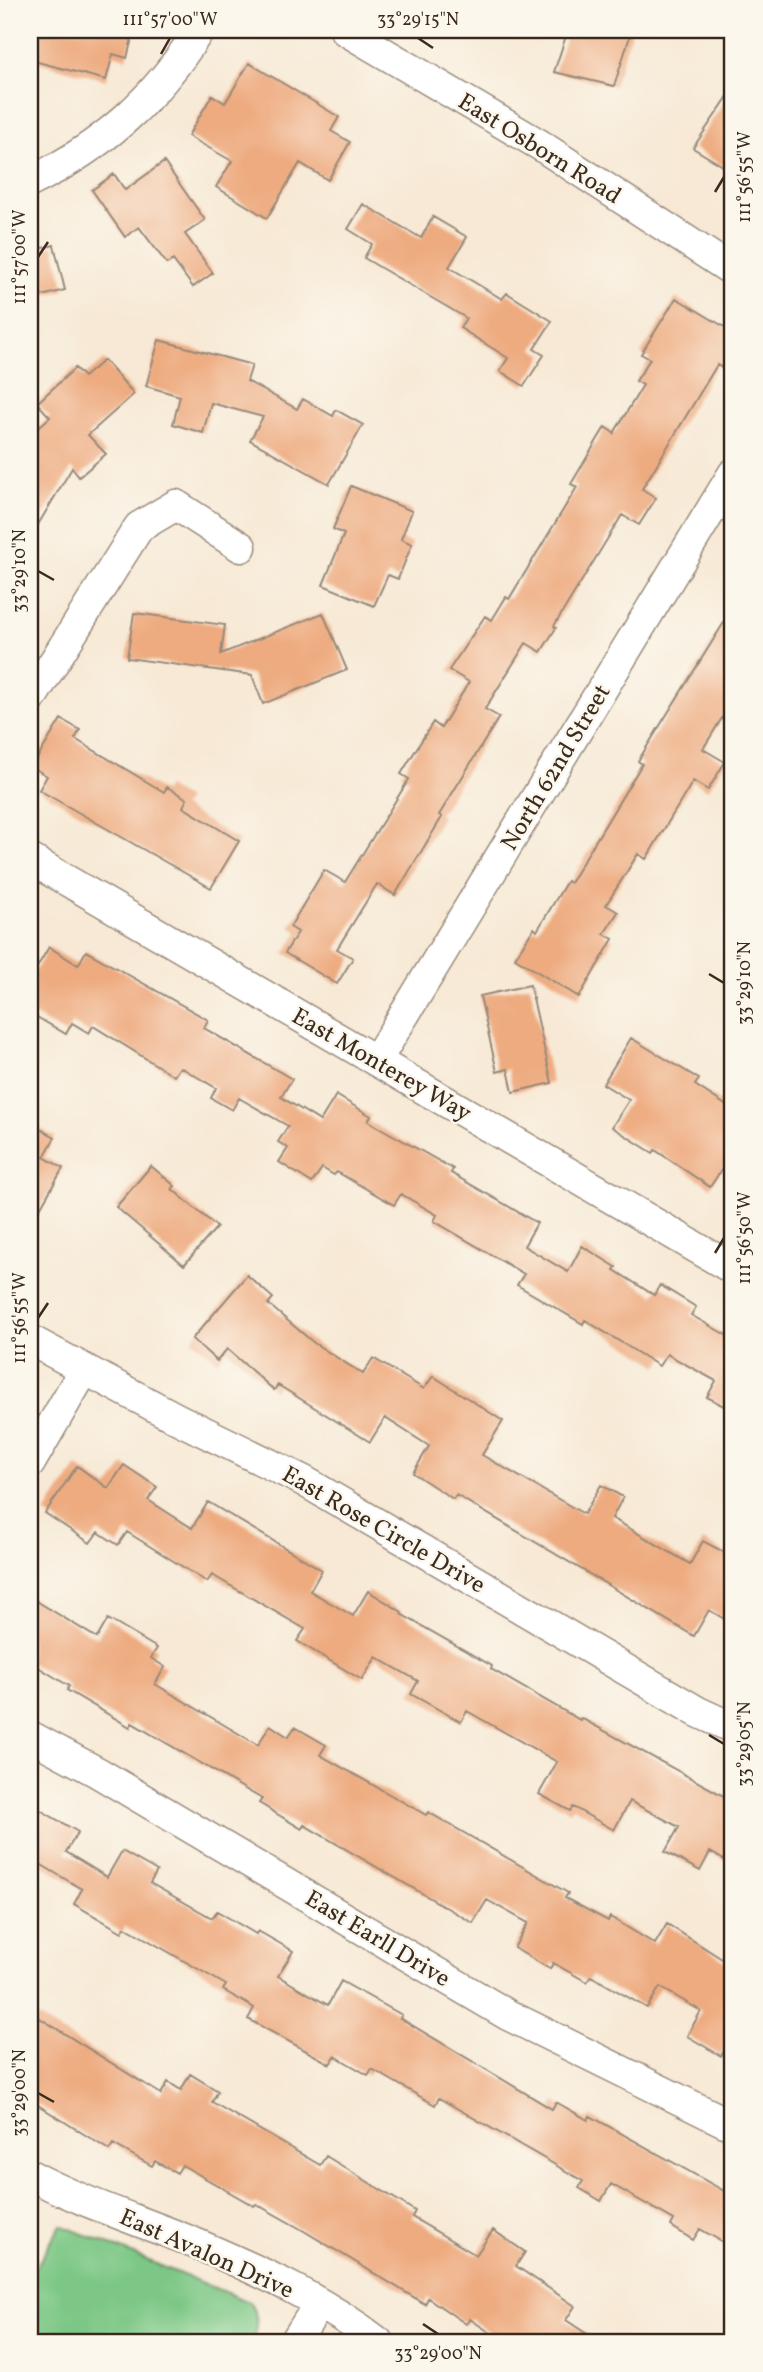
<svg xmlns="http://www.w3.org/2000/svg" width="763" height="2372" viewBox="0 0 763 2372" font-family="Vollkorn,serif">
<rect width="100%" height="100%" fill="#fbf7ec"/>
<filter id="ink" filterUnits="userSpaceOnUse"><feTurbulence type="fractalNoise" baseFrequency=".0143" numOctaves="2"/><feDisplacementMap in="SourceGraphic" scale="14" xChannelSelector="R" yChannelSelector="G"/><feConvolveMatrix kernelMatrix="1 2 1 2 8 2 1 2 1" color-interpolation-filters="sRGB"/></filter>
<filter id="wash" filterUnits="userSpaceOnUse"><feTurbulence type="fractalNoise" baseFrequency=".00686" numOctaves="4" result="noise"/><feDisplacementMap in="SourceGraphic" scale="28" xChannelSelector="R" yChannelSelector="G"/><feGaussianBlur stdDeviation="1.57" result="paint"/><feColorMatrix in="noise" values="0 0 0 0 0 0 0 0 0 0 0 0 0 0 0 0 0 1.4 0 .05"/><feComposite in="paint" operator="in"/></filter>
<g filter="url(#wash)">
<rect width="100%" height="100%" fill="#f7e9d5"/>
<path fill="#7bc785" stroke="#5b7852" stroke-width="2" d="M61,2225L249,2302C258,2316 260,2327 252,2342H30V2277Z"/>
<g id="blocks">
<path fill="#eeab80" d="M30,30H134L127,58L113,54L106,80L30,60Z
M568,30H632L614,86L554,72Z
M249,63L339,117L331,131L350,142L328,180L300,163L267,218L216,187L232,161L188,136L212,95L225,103Z
M733,89V172L693,148Z
M164,162L205,220L185,234L213,273L193,287L173,260L167,264L139,227L125,237L92,190L114,174L125,190Z
M363,204L421,238L433,217L467,237L449,267L502,299L507,293L552,321L534,349L544,355L524,386L500,371L508,358L460,328L466,318L364,258L372,244L348,229Z
M54,245L65,290L30,299V251Z
M676,298L733,332V375L717,365L642,489L656,498L639,525L622,515L554,626L556,628L541,652L526,643L485,709L499,717L439,815L442,817L395,895L377,884L337,949L353,958L337,984L285,953L298,932L290,927L324,870L345,882L409,779L401,774L433,722L441,728L469,682L449,670L485,616L492,620L506,597L509,599L577,487L571,484L605,427L614,433L643,385L636,381L650,359L641,354Z
M159,340L252,365L247,381L297,409L303,399L333,416L336,410L363,425L329,484L250,440L263,417L211,403L203,433L173,424L180,396L146,386Z
M104,360L134,394L88,435L106,454L79,477L72,468L30,538V435L50,417L37,403L75,368L84,377Z
M351,486L412,511L401,539L412,544L398,579L388,575L374,606L323,585L344,534L333,529Z
M733,608V700L703,749L725,762L708,790L693,781L646,859L638,854L606,905L618,912L604,934L613,939L579,997L515,958L534,928L537,931L567,881L570,883L642,764L638,761Z
M134,613L225,625L221,654L323,613L347,670L263,704L252,675L127,658Z
M61,719L80,730L75,739L164,792L167,787L187,799L183,807L239,841L211,888L39,790L47,776L32,767Z
M49,947L78,965L86,951L208,1020L204,1028L292,1079L281,1097L320,1121L336,1095L371,1116L368,1121L453,1169L451,1173L537,1223L524,1246L568,1272L582,1246L616,1267L614,1270L654,1295L660,1285L696,1307L691,1315L733,1339V1411L707,1397L716,1381L667,1354L659,1366L585,1320L583,1324L517,1285L524,1274L434,1221L437,1215L401,1194L394,1205L337,1172L334,1175L322,1168L312,1183L279,1162L288,1148L278,1142L288,1126L239,1098L232,1110L211,1098L216,1088L180,1067L174,1076L93,1026L89,1033L72,1023L66,1034L30,1013V979Z
M530,985L552,1083L513,1092L508,1069L497,1072L480,996Z
M631,1038L699,1079L695,1085L733,1110V1152L710,1187L655,1150L653,1153L612,1127L629,1100L603,1084Z
M30,1123L55,1137L44,1157L63,1168L30,1226Z
M151,1166L175,1186L172,1189L217,1227L184,1265L116,1207Z
M247,1275L273,1298L268,1304L314,1343L363,1374L373,1358L424,1389L433,1376L503,1421L482,1455L584,1514L601,1485L623,1497L612,1518L690,1564L703,1541L733,1557L725,1573L733,1578V1624L709,1610L694,1636L456,1495L453,1499L413,1473L429,1446L385,1418L370,1442L278,1385L274,1390L227,1349L217,1361L192,1339Z
M124,1465L157,1487L148,1500L192,1528L208,1502L322,1570L310,1591L353,1616L368,1591L402,1612L401,1614L492,1666L491,1669L580,1720L581,1718L733,1801V1865L710,1852L700,1871L665,1852L679,1827L630,1801L614,1830L573,1807L570,1811L539,1794L557,1762L467,1711L461,1722L411,1694L418,1681L376,1657L362,1680L297,1641L305,1629L212,1575L207,1582L127,1532L118,1545L98,1532L90,1543L45,1513L77,1466L108,1488Z
M30,1597L97,1638L108,1619L157,1648L151,1658L165,1667L155,1684L258,1745L270,1725L288,1737L295,1727L326,1745L320,1755L426,1815L428,1812L568,1893L565,1898L608,1921L610,1917L655,1944L667,1924L733,1966V2036L721,2056L687,2036L701,2011L660,1987L647,2008L591,1976L587,1982L553,1963L550,1969L514,1948L528,1923L487,1900L473,1923L304,1825L302,1829L259,1803L262,1799L132,1723L130,1727L67,1690L69,1686L30,1662Z
M30,1804L78,1832L66,1852L107,1877L122,1851L157,1871L150,1883L212,1918L217,1911L256,1934L258,1931L293,1951L278,1976L328,2005L341,1981L402,2015L400,2018L552,2109L556,2102L588,2120L590,2116L733,2196V2248L700,2229L693,2240L671,2226L674,2220L611,2184L601,2201L579,2188L583,2181L439,2098L435,2105L372,2069L368,2075L335,2056L330,2064L248,2019L254,2008L223,1990L226,1985L125,1927L122,1932L74,1904L82,1889L30,1858Z
M30,2012L161,2094L168,2082L181,2090L190,2074L218,2091L212,2102L320,2165L326,2156L415,2211L412,2217L476,2255L493,2230L525,2252L516,2266L575,2306L566,2320L599,2342H504L470,2319L466,2324L428,2298L425,2304L299,2228L256,2204L254,2206L182,2165L177,2173L155,2161L152,2166L113,2144L109,2150L30,2100Z"/>
</g>
</g>
<g filter="url(#ink)">
<use href="#blocks" fill-opacity="0" stroke="#998a7a" stroke-width="2"/>
<g fill="none" stroke-linecap="round" stroke-linejoin="round">
<g stroke="#998a7a" stroke-width="33">
<path id="minor" d="M345,30L540,145L733,271
M30,182C103,146 156,99 199,30
M30,700L139,527L176,505L241,547
M30,859L733,1269
M376,1061L733,474
M30,1340L176,1418L304,1481L698,1712L733,1728
M30,1463L84,1370
M30,1736L97,1772L508,2015L733,2126
M30,2175C85,2204 142,2221 199,2245C260,2271 325,2301 378,2342
M295,2342L319,2304"/>
</g>
<use href="#minor" stroke="#fff" stroke-width="30"/>
</g>
</g>
<path fill="none" stroke="#3b2a1e" stroke-width="2.5" d="M418,38L433,48M161,54L170,38M715,192L724,177M38,257L48,242M38,571L54,580M709,974L724,983M715,1253L724,1238M38,1318L48,1303M709,1735L724,1744M38,2093L54,2102M423,2324L438,2334"/>
<g text-anchor="middle" stroke-width="5" stroke-linejoin="round" paint-order="stroke">
<g font-size="24" fill="#3b2a1e" stroke="#fbf7ec">
<text transform="translate(540 148) rotate(32)" y="8">East Osborn Road</text>
<text transform="translate(555 767) rotate(-59)" y="8">North 62nd Street</text>
<text transform="translate(382 1064) rotate(30)" y="8">East Monterey Way</text>
<text transform="translate(384 1529) rotate(30)" y="8">East Rose Circle Drive</text>
<text transform="translate(378 1938) rotate(31)" y="8">East Earll Drive</text>
<text transform="translate(207 2253) rotate(24)" y="8">East Avalon Drive</text>
</g>
</g>
<rect width="763" height="2372" fill="none" stroke="#fbf7ec" stroke-width="77"/>
<rect x="38" y="38" width="686" height="2296" fill="none" stroke="#3b2a1e" stroke-width="2.5"/>
<g font-size="18" text-anchor="middle" fill="#3b2a1e">
<text x="170" y="25">111°57'00"W</text>
<text x="418" y="25">33°29'15"N</text>
<text transform="translate(744 177) rotate(-90)" y="6">111°56'55"W</text>
<text transform="translate(19 257) rotate(-90)" y="6">111°57'00"W</text>
<text transform="translate(19 571) rotate(-90)" y="6">33°29'10"N</text>
<text transform="translate(744 983) rotate(-90)" y="6">33°29'10"N</text>
<text transform="translate(744 1238) rotate(-90)" y="6">111°56'50"W</text>
<text transform="translate(19 1318) rotate(-90)" y="6">111°56'55"W</text>
<text transform="translate(744 1744) rotate(-90)" y="6">33°29'05"N</text>
<text transform="translate(19 2093) rotate(-90)" y="6">33°29'00"N</text>
<text x="438" y="2359">33°29'00"N</text>
</g>
</svg>
